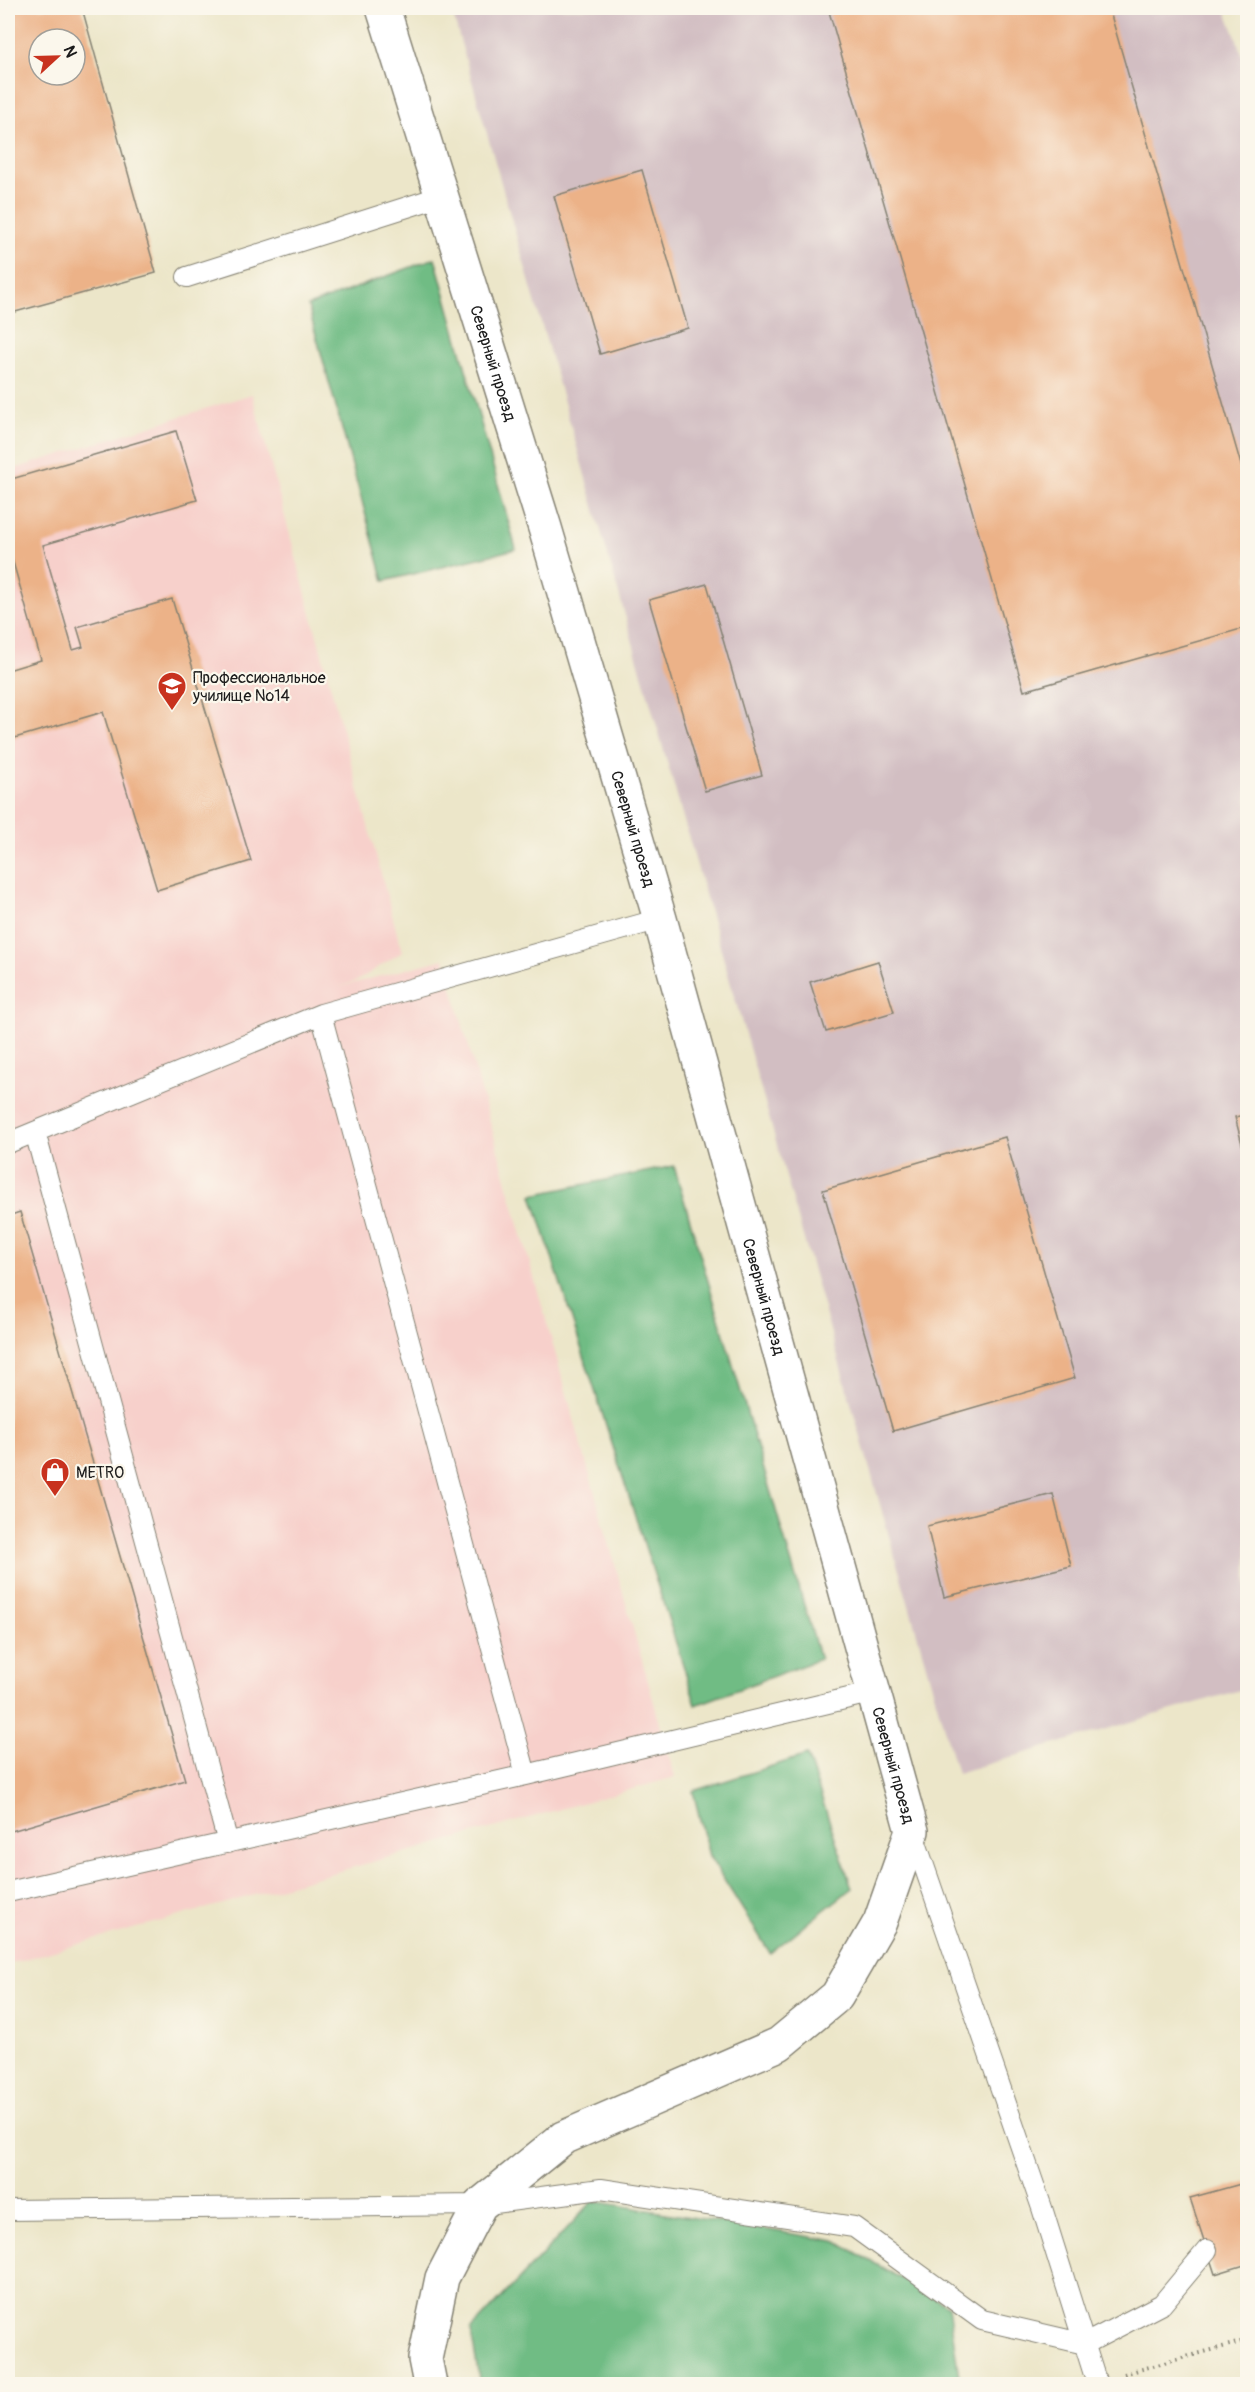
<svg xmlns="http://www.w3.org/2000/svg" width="1255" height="2392" viewBox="0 0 1255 2392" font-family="Pangolin,sans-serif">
<rect width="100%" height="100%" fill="#fbf7ec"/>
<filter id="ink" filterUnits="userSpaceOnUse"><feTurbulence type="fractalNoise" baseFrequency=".0167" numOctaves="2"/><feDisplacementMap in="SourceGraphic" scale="12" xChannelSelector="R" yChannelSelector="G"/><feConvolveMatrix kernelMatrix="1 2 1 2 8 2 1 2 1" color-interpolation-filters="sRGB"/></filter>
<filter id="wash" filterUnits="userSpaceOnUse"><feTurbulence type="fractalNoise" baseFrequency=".008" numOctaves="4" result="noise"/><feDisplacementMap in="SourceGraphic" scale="24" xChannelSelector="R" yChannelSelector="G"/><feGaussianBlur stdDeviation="1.35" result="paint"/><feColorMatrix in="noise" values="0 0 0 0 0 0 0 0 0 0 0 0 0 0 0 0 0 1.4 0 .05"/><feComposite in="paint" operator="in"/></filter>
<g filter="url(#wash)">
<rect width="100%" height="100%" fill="#ece6c9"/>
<path fill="#f7d0cb" d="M252,394L402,952L357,981L336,988L444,959L675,1777L8,1964V471Z"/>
<path fill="#d2bec2" d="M451,8H1225L1248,70L1247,1688L957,1773Z"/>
<path fill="#6fbc84" stroke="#466c50" stroke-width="1.5" d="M435,258L516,549L384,581L308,306Z
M674,1166L820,1659L696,1705L532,1195Z
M807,1755L852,1888L770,1953L709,1856L693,1791Z
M593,2201L836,2241L949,2306L960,2384H480L471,2330Z"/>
<g id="blocks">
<path fill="#ecb288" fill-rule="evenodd" d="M8,8H82L156,273L8,314ZM39,39H75V75H39Z
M828,8H1109L1248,489V627L1024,691Z
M642,170L688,328L600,354L554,196Z
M176,431L197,500L43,545L73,650L83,647L77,627L172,599L251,861L157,890L103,712L8,740V670L41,660L11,555H8V480Z
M707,584L762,775L705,791L649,600Z
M878,961L894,1012L826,1032L810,982Z
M1248,1114V1163H1247L1235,1117Z
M1005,1137L1075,1378L893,1431L823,1190Z
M20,1212L185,1780L8,1832V1216Z
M1053,1494L1071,1566L944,1597L927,1526Z
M1248,2182V2264L1215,2274L1190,2198Z"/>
</g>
</g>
<g filter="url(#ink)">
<use href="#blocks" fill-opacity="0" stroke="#848172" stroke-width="1.5"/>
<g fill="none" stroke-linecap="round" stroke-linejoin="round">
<g stroke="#848172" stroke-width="22">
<path id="service" d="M187,277L442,196
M660,919L321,1014L526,1775L874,1692
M35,1132L228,1843
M8,1143L321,1014
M912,1831L1042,2208L1097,2384
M8,1892L526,1775
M8,2210L480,2205L601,2189L854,2227L982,2320L1085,2344L1162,2304L1207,2250"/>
</g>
<g stroke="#848172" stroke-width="36">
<g id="minor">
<path id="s1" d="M383,8L545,528L660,919L912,1831L880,1922L837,1996L779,2044L563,2138L480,2205L442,2278L425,2359L430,2384"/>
</g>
</g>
<path stroke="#848172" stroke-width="4" stroke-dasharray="1.5 4.5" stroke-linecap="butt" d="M1124,2374L1248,2340"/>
<use href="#service" stroke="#fff" stroke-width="20"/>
<use href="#minor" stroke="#fff" stroke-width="33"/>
</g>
</g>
<defs>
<g id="school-pin" transform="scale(1.5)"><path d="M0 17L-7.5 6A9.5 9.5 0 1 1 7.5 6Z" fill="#c8321e" stroke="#fbf7ec"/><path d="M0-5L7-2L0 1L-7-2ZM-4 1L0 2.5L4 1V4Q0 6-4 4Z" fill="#fff"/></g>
<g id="shop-pin" transform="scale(1.5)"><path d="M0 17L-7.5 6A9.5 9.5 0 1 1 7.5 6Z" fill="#c8321e" stroke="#fbf7ec"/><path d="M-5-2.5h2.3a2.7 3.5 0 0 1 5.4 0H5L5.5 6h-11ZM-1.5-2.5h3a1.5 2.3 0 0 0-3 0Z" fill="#fff"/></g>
</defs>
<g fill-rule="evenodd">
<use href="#school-pin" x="172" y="686"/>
<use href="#shop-pin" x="55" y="1472"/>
</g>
<g text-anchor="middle" stroke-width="4.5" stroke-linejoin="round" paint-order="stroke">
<g font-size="16" fill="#1c1c1c" stroke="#fbf7ec">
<text dy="6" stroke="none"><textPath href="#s1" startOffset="372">Северный проезд</textPath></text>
<text dy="6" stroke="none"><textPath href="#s1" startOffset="858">Северный проезд</textPath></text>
<text dy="6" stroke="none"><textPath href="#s1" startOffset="1344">Северный проезд</textPath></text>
<text dy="6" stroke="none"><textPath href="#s1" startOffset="1830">Северный проезд</textPath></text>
</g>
<g font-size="16" fill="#1c1c1c" stroke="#fbf7ec" text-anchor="start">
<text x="193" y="683">Профессиональное<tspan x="193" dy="18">училище №14</tspan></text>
<text x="76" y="1478">METRO</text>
</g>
</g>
<rect width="1255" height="2392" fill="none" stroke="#fbf7ec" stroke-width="30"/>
<g transform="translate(57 57) rotate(68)"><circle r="28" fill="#fbf7ec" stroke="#a29f99" stroke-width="1.5"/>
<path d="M0-4.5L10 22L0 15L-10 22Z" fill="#c8321e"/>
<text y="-9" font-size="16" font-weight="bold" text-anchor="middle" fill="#1c1c1c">N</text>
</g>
</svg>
